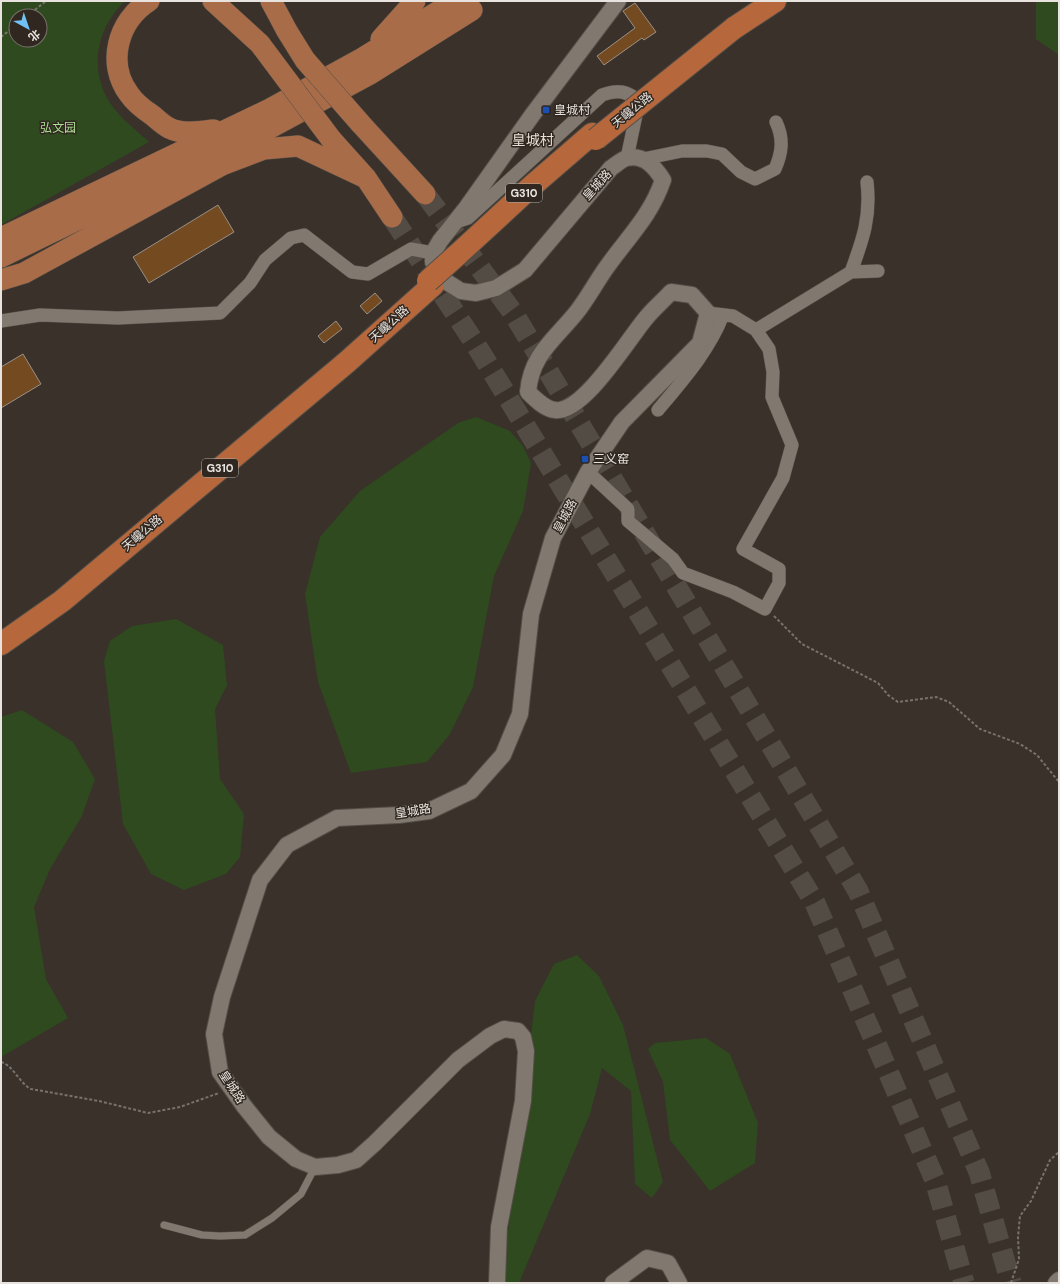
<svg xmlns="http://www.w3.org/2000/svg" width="1060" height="1284" viewBox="0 0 1060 1284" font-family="'DM Sans','Noto Sans SC',sans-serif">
<rect width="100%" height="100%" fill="#39312a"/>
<path fill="#2f4a1f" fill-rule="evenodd" d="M1,1H125C95,29 88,74 113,107C123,120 137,131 149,142L1,225ZM16,16H40V40H16Z
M1036,1H1059V55L1036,39Z
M476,417L510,431L523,446L531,463L523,511L494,576L473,687L450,734L427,762L351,773L318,682L305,594L320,537L360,491L458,423Z
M176,619L223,645L227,685L215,709L220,779L244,814L240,857L226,874L184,890L151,874L123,824L104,661L110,641L132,626Z
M22,710L73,742L95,779L82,816L50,869L34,907L46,979L68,1018L1,1057V717Z
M577,955L599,976L623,1025L663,1182L652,1198L635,1184L631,1091L602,1068L590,1114L519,1283H502L535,1001L554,964Z
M706,1038L730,1054L758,1123L755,1163L710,1191L670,1140L663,1082L648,1049L655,1043Z"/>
<path fill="#744b20" stroke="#9a9087" d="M635,3L656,32L644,40L642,38L604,65L597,56L635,28L623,11Z
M218,205L234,232L149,283L133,257Z
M375,293L382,301L367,314L360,306Z
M336,321L342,329L324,343L318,336Z
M23,354L41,384L1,408V367Z"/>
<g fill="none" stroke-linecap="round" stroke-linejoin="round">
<path stroke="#534c45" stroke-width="21" stroke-dasharray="21 10" stroke-linecap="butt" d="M425,194L514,314L858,891L979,1172L1011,1283
M392,217L476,345L815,903L935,1180L964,1283"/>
<g stroke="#544e47" stroke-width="8">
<path id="service" d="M164,1225L202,1235L220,1236L245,1235L272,1218L301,1194L315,1167"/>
</g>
<g stroke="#544e47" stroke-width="14">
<path id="minor" d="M643,159L682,151H707L722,154L741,172L755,179L775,169C782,153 784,139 776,122
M456,222L468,218L602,95C617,89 627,91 639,101L627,158
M851,272C863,239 871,217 867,182
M1,321L40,315L118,318L220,313L250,283L265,260L291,238L304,235L352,272L368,274L411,249L433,253
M756,330L851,272L878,271
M658,410C683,380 709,351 723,315
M588,472L628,509V521L673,559L683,573L733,592L765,609L779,583V569L743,549L783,478L792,445L772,397L773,372L769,349L756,330L733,316L708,313"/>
</g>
<g stroke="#544e47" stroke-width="18">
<path id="tertiary" d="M497,1283L499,1227L523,1101L526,1051L523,1037L518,1031L504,1029L490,1036L458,1060L375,1143L356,1160L338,1165L315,1167L296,1159L269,1137L244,1106L220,1072L214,1034L222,997L260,880L287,845L337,818L399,815L429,811L471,791L503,755L520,714L531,614L553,538L588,472L622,422L700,343L708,313L692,295L671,292C663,301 653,309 646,318C629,338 583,414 555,410C545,409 535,399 528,392C531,355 554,340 576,313C588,298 597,280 609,264C630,235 651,215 663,180C655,167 644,154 627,158C622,159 616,165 611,168L525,270L496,288L476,293L461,291L442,279L433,262V253L440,241L467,207L533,114L618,1
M613,1283L647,1258L668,1263L679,1283
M1056,1283L1059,1280"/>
</g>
<g stroke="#544e47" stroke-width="22">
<path id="primary" d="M149,1C118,21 106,63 129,94C135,103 143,109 152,115C157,119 163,125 169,128C183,135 200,131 214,130
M213,1L260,44
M271,1L287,31
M381,39L415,1
M360,123L425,194
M331,139L366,178L392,217
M1,238L270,109L361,59L455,1
M1,257L169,175L233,148L370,74L472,10
M1,280L24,273L222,165L264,149L298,146L366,178"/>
</g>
<g stroke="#544e47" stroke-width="24">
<path id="trunk" d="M734,28L775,1
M457,255L533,185L592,134
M1,644L62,601L347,362L433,285"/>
</g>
<path stroke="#79726c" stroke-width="2" stroke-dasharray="3 2" stroke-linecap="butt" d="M27,16L46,1
M1,37L16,25
M774,616L802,644L878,683L888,695L898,702L936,697L949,702L980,729L1020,744L1037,755L1059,782
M1,1062C13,1065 19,1083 31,1089L99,1101L148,1113L180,1107L219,1093
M1011,1283L1019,1259L1018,1237L1020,1216L1031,1201L1050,1160L1059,1152"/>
<use href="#service" stroke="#817870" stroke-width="7"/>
<use href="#minor" stroke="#817870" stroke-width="13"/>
<use href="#tertiary" stroke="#817870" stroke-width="16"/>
<use href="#primary" stroke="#a96c49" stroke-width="21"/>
<use href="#trunk" stroke="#b6683c" stroke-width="22"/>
<g stroke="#544e47" stroke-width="22" stroke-linecap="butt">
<path id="primary-bridge" d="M287,31L305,60L360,123
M260,44L331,139"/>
</g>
<g stroke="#544e47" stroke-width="24" stroke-linecap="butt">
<path id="trunk-bridge" d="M596,139L734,28
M428,281L457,255"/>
</g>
<use href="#primary-bridge" stroke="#a96c49" stroke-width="21"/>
<use href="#trunk-bridge" stroke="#b6683c" stroke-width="22"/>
</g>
<g fill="#1a4fb4" stroke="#2f2720" stroke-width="1.5">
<rect x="542" y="106" width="8" height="8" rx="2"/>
<rect x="581" y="455" width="8" height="8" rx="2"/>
</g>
<g text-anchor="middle" stroke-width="3" stroke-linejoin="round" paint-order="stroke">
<g fill="#2f2720" stroke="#b0aba5" stroke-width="1">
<rect x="506" y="184" width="36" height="18" rx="3"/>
<rect x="202" y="459" width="36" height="18" rx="3"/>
</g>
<g font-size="11" font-weight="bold" fill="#e8e3de">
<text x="524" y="197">G310</text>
<text x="220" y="472">G310</text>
</g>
<g font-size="12" fill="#e8e3de" stroke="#2f2720" text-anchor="start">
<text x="554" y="114">皇城村</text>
<text x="593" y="463">三义窑</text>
</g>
<g font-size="12" fill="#e8e3de" stroke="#2f2720">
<text transform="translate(632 110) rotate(-39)" y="4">天巉公路</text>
<text transform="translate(597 185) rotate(-48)" y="4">皇城路</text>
<text transform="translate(389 324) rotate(-42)" y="4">天巉公路</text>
<text transform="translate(565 516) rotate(-62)" y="4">皇城路</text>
<text transform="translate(142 533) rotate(-40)" y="4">天巉公路</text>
<text transform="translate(413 811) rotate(-9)" y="4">皇城路</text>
<text transform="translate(232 1087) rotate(57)" y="4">皇城路</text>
</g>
<g font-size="12" fill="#afdf95" stroke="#2f2720">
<text x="58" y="132">弘文园</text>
</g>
<g font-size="14" fill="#e9dfd6" stroke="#2f2720">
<text x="533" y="145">皇城村</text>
</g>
</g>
<rect width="1060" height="1284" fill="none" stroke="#e8e3de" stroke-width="4"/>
<g transform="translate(28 28) rotate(140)"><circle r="19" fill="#2f2720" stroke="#79726c"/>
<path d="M0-3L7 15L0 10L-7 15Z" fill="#71c1f5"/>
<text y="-6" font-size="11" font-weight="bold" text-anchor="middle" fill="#e8e3de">北</text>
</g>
</svg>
